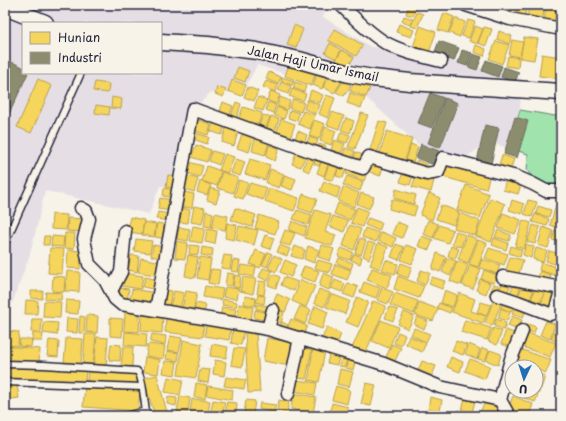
<svg xmlns="http://www.w3.org/2000/svg" width="566" height="421" viewBox="0 0 566 421" font-family="'Playpen Sans',sans-serif">
<rect width="100%" height="100%" fill="#f7f3e8"/>
<filter id="ink" filterUnits="userSpaceOnUse"><feTurbulence type="fractalNoise" baseFrequency=".025" numOctaves="2"/><feDisplacementMap in="SourceGraphic" scale="8" xChannelSelector="R" yChannelSelector="G"/><feConvolveMatrix kernelMatrix="1 2 1 2 8 2 1 2 1" color-interpolation-filters="sRGB"/></filter>
<g filter="url(#ink)">
<path fill="#e5dfe5" fill-rule="evenodd" d="M5,5H329L323,17L371,47L415,50L522,79L520,110L508,148L488,142L461,161L419,145L363,95L342,92L257,65L243,92L210,93L197,106L173,187L160,186L149,214L45,191L36,230L29,257L5,323ZM23,23H161V73H23Z"/>
<path fill="#a0e3ad" stroke="#618274" d="M520,110L561,117V189L543,188L527,171L528,154L508,148Z"/>
<path fill="#f6d55c" stroke="#b69f52" d="M409,5H417L413,16L406,14Z
M490,5H502L499,13L489,9Z
M504,5H514L510,17L501,13Z
M517,5H527L524,19L515,17Z
M529,5H545L542,22L527,19Z
M546,5H557L554,24L544,23Z
M417,12L423,14L417,28L411,26Z
M444,13L454,17L448,33L438,30Z
M404,16L413,19L410,25L402,22Z
M455,18L465,22L460,37L449,33Z
M468,20L475,22L469,38L462,36Z
M399,24L414,30L411,37L396,32Z
M294,25L303,29L296,48L287,45Z
M420,26L436,32L429,53L413,47Z
M475,26L483,29L477,44L469,41Z
M484,27L492,29L486,46L478,43Z
M335,29L363,45L356,56L328,40Z
M499,31L512,36L509,44L497,39Z
M524,37L538,39L534,60L520,58Z
M512,40L523,42L520,57L509,55Z
M496,41L509,45L502,64L489,59Z
M330,43L341,50L336,59L325,53Z
M476,45L486,49L484,56L474,52Z
M342,50L354,57L348,67L336,60Z
M542,54L561,57V79L539,76Z
M508,56L519,58L518,68L506,66Z
M290,61L317,70L311,86L285,76Z
M238,67L249,71L245,82L234,78Z
M269,72L281,77L278,84L266,79Z
M317,74L326,77L322,89L313,85Z
M330,74L342,81L334,93L323,87Z
M282,77L294,81L292,85L281,81Z
M38,79L52,86L31,133L17,127Z
M232,80L246,85L242,96L228,91Z
M266,81L278,85L275,92L263,87Z
M343,81L351,85L344,96L336,92Z
M95,82L109,84L108,93L93,91Z
M281,82L291,86L288,94L278,90Z
M295,82L306,86L304,92L293,88Z
M354,82L370,88L366,97L350,91Z
M217,87L226,90L223,97L215,94Z
M248,87L258,91L254,101L244,97Z
M292,89L306,94L303,101L289,96Z
M311,90L323,95L320,103L308,99Z
M271,91L280,95L276,104L267,100Z
M350,93L365,98L361,108L347,103Z
M326,95L335,98L328,118L319,114Z
M112,97L122,99L121,109L111,108Z
M258,97L267,100L263,111L254,108Z
M280,97L290,101L287,110L277,106Z
M293,99L304,103L301,112L289,108Z
M307,100L320,105L316,114L304,109Z
M223,102L233,106L228,120L218,117Z
M236,102L241,104L236,121L230,119Z
M268,102L276,105L273,113L266,110Z
M96,105L110,107L109,115L95,113Z
M243,107L262,113L257,128L238,121Z
M277,107L287,111L284,119L274,115Z
M290,110L299,113L297,121L288,118Z
M303,111L315,115L310,129L298,124Z
M332,112L344,116L339,129L327,125Z
M361,113L368,115L355,149L348,147Z
M263,115L270,117L264,133L257,131Z
M271,116L279,119L273,137L265,134Z
M346,118L354,121L350,133L341,130Z
M281,119L295,124L289,142L275,137Z
M198,120L211,124L208,135L195,131Z
M314,120L325,124L319,139L309,136Z
M379,121L387,123L376,158L368,156Z
M213,123L224,127L222,135L210,131Z
M325,127L336,131L331,145L320,141Z
M226,128L238,132L234,146L222,142Z
M298,131L307,135L303,147L293,144Z
M387,131L412,139L403,167L378,158Z
M341,132L350,135L347,143L338,140Z
M195,133L209,137L207,144L193,139Z
M242,134L253,138L249,152L237,148Z
M309,137L318,140L314,151L305,148Z
M255,138L269,143L265,155L252,151Z
M334,140L345,144L341,153L331,150Z
M319,144L326,146L323,154L316,151Z
M411,144L418,147L412,166L405,163Z
M196,145L211,150L207,162L191,157Z
M269,145L279,148L275,161L266,157Z
M345,148L355,151L350,164L341,160Z
M212,151L223,154L219,165L209,161Z
M356,152L367,157L363,167L352,163Z
M296,153L305,157L301,167L292,164Z
M225,154L234,157L228,173L219,170Z
M317,154L323,156L319,166L314,164Z
M502,155L514,159L510,171L498,168Z
M307,157L314,160L309,172L303,169Z
M323,157L330,159L324,176L317,173Z
M236,159L245,162L240,176L231,173Z
M250,159L270,165L265,180L245,174Z
M331,159L340,163L333,181L324,178Z
M369,159L384,164L380,176L365,170Z
M417,160L428,165L425,173L413,168Z
M448,160L491,171L486,189L444,177Z
M189,162L203,166L200,177L186,173Z
M340,163L347,166L343,178L336,176Z
M207,166L221,171L217,186L202,181Z
M349,166L367,172L364,181L346,174Z
M404,168L414,172L410,185L400,182Z
M270,169L284,174L279,188L266,183Z
M222,172L238,178L233,193L217,188Z
M168,175L178,176L176,188L166,187Z
M185,175L198,179L194,192L181,188Z
M285,175L296,179L292,190L281,186Z
M416,175L434,180L431,192L412,187Z
M347,176L363,182L360,191L343,185Z
M507,176L522,181L518,194L503,190Z
M239,180L248,183L243,199L234,196Z
M200,181L211,185L207,195L197,192Z
M324,181L340,188L337,198L320,191Z
M250,183L267,188L263,200L246,194Z
M466,185L489,194L480,218L457,210Z
M343,187L359,193L354,207L338,201Z
M164,188L175,190L174,198L163,196Z
M210,188L220,191L216,203L207,200Z
M269,188L299,198L294,211L265,201Z
M396,189L416,195L414,204L394,198Z
M184,192L194,194L192,208L182,207Z
M361,193L374,197L369,209L357,204Z
M429,193L440,198L432,220L420,215Z
M303,194L317,199L312,213L298,208Z
M160,198L173,200L171,211L158,209Z
M490,198L505,204L491,242L476,236Z
M392,199L417,206L414,216L389,209Z
M512,200L524,204L522,214L509,210Z
M528,200L537,202L532,217L524,214Z
M338,203L355,209L350,220L334,214Z
M441,205L459,212L454,225L436,219Z
M556,205L561,207V221L559,228L550,225Z
M194,206L205,208L202,224L191,222Z
M538,206L551,210L549,217L536,214Z
M357,207L368,211L362,227L351,223Z
M182,208L190,210L188,223L179,222Z
M235,208L256,215L252,227L231,220Z
M297,210L312,215L308,225L293,219Z
M315,210L331,215L325,232L336,235L332,246L305,238Z
M206,211L213,213L211,227L204,226Z
M158,212L169,214L168,221L156,219Z
M215,213L228,216L225,230L212,228Z
M460,213L480,221L475,236L454,228Z
M503,213L521,220L515,234L498,228Z
M52,214L67,215L66,230L51,229Z
M535,214L549,219L547,226L532,222Z
M259,215L279,222L275,234L255,228Z
M333,216L348,221L344,232L329,226Z
M130,217L144,220L142,234L128,232Z
M68,218L83,219L82,232L67,231Z
M368,218L382,223L379,231L365,225Z
M428,220L438,224L433,238L423,234Z
M523,220L531,223L524,249L515,246Z
M292,221L307,227L304,236L289,230Z
M144,222L156,224L154,237L142,235Z
M397,222L407,226L402,238L392,234Z
M157,223L168,225L166,239L155,237Z
M227,223L237,225L234,240L225,238Z
M350,225L361,229L354,250L343,246Z
M439,225L453,230L448,243L434,238Z
M533,225L540,227L535,244L527,242Z
M193,226L205,228L202,243L190,241Z
M239,226L258,230L254,245L236,240Z
M179,227L190,229L188,241L177,239Z
M543,227L553,231L548,248L538,245Z
M365,228L379,233L376,242L362,237Z
M207,229L217,231L215,244L205,242Z
M285,230L295,233L290,246L280,243Z
M498,230L511,235L509,241L495,237Z
M555,230L561,232V242L552,240Z
M456,231L465,235L461,247L452,244Z
M381,232L396,238L393,247L378,241Z
M65,233H75L74,249L64,248Z
M265,235L274,238L270,249L261,246Z
M467,235L477,239L468,263L458,259Z
M44,236H50L49,245H43Z
M52,236L64,237L63,247L51,246Z
M422,236L433,240L429,250L418,246Z
M360,238L366,241L361,255L355,253Z
M494,238L508,243L506,250L492,245Z
M136,239L152,241L150,253L134,251Z
M478,240L487,243L478,267L469,264Z
M177,241L188,243L185,259L175,258Z
M368,242L375,244L369,259L363,256Z
M378,243L388,247L380,269L370,265Z
M396,244L404,247L399,260L391,257Z
M526,244L534,247L531,258L523,255Z
M153,245L166,247L164,259L151,256Z
M190,245L199,246L198,255L189,254Z
M280,245L290,249L287,256L277,252Z
M322,245L334,249L330,261L318,257Z
M406,245L418,249L412,264L401,260Z
M295,246L305,250L302,259L291,256Z
M308,246L319,250L314,263L304,259Z
M451,246L459,249L455,259L448,256Z
M511,246L522,250L520,257L509,253Z
M202,247L213,249L212,257L201,255Z
M50,248L64,249L62,274L48,273Z
M341,248L353,252L350,260L338,256Z
M489,248L508,254L504,265L485,258Z
M536,248L547,251L543,262L533,259Z
M68,250L81,251L80,269L67,268Z
M256,250L266,254L260,268L250,264Z
M549,251L561,254L560,266L546,261Z
M268,252L272,254L267,267L262,265Z
M437,253L446,257L440,272L432,269Z
M354,254L362,257L360,264L351,260Z
M131,255L139,256L137,272L128,270Z
M188,255L198,257L195,278L185,276Z
M224,255L232,256L230,269L221,268Z
M274,255L282,259L276,272L268,268Z
M200,257L211,259L208,280L197,278Z
M510,257L523,260L518,277L505,273Z
M141,258L162,262L160,276L138,272Z
M339,258L353,263L351,269L337,263Z
M447,258L456,261L450,276L442,272Z
M482,259L500,265L497,274L479,267Z
M233,260L240,261L238,272L231,271Z
M285,260L296,265L291,277L280,272Z
M318,260L332,264L329,273L315,268Z
M386,260L398,264L395,274L382,270Z
M457,261L468,265L461,285L450,281Z
M541,262L559,268L557,276L539,270Z
M401,263L412,267L408,278L397,274Z
M335,264L351,270L347,280L332,274Z
M241,265L256,267L254,277L239,274Z
M470,265L481,269L473,289L462,285Z
M304,266L319,271L315,282L300,277Z
M263,268L272,271L268,281L259,277Z
M372,268L392,275L387,288L367,280Z
M211,269L220,270L218,285L208,283Z
M421,270L430,273L425,285L417,281Z
M484,270L497,275L494,283L481,279Z
M67,271L80,272L79,292L65,291Z
M540,271L551,275L547,286L536,283Z
M124,273L143,276L141,289L122,286Z
M227,273L234,274L232,286L225,285Z
M323,273L334,277L329,290L319,286Z
M273,274L280,277L276,288L268,285Z
M235,275L241,276L239,288L233,287Z
M53,276L65,277L64,292L52,291Z
M398,276L424,286L419,298L394,289Z
M145,277L159,280L157,290L143,287Z
M243,277L256,279L253,294L240,291Z
M284,277L298,282L294,291L281,285Z
M432,277L445,281L442,289L429,284Z
M480,279L490,283L486,294L476,290Z
M301,280L315,286L306,307L292,301Z
M335,280L345,284L342,292L331,288Z
M259,281L266,282L264,295L257,294Z
M503,281L511,284L506,296L498,293Z
M364,282L380,288L376,298L360,292Z
M524,282L535,286L528,305L516,301Z
M348,283L358,287L354,298L343,294Z
M514,283L521,286L516,299L509,296Z
M494,284L500,286L496,297L489,295Z
M205,286L223,289L221,300L203,297Z
M536,286L545,290L538,309L529,305Z
M225,287L239,289L237,299L223,297Z
M120,288L129,289L127,303L118,301Z
M382,288L393,292L388,304L377,300Z
M547,288L558,292L550,314L539,310Z
M132,289L157,293L155,309L129,305Z
M163,289L172,291L168,311L158,308Z
M319,289L330,293L324,307L314,303Z
M445,290L457,295L453,307L441,303Z
M31,291H43L42,299L31,298Z
M174,291L184,293L179,313L169,310Z
M186,291L197,293L192,316L181,313Z
M46,292L62,293L61,300L45,299Z
M395,293L418,301L414,314L390,305Z
M459,293L475,299L471,311L486,316L483,323L452,312Z
M277,294L290,300L285,312L272,306Z
M331,294L350,301L345,314L326,307Z
M258,295L265,296L264,304L256,302Z
M245,296L256,298L255,306L244,304Z
M357,297L368,302L358,327L346,322Z
M223,299L237,302L236,307L222,305Z
M26,300L38,301L37,314H25Z
M66,300L79,301L78,314L65,313Z
M44,301L61,302L60,318L43,317Z
M373,301L386,306L365,354L352,348Z
M493,301L501,304L492,326L485,323Z
M504,301L514,305L511,312L501,308Z
M419,302L438,309L433,321L415,315Z
M481,302L491,305L486,316L477,312Z
M196,303L206,305L203,317L193,315Z
M439,303L452,308L450,313L437,308Z
M239,304L253,307L251,320L237,318Z
M256,304L268,306L267,311L256,309Z
M515,305L526,309L523,318L512,314Z
M300,306L311,310L305,324L294,319Z
M315,306L328,312L322,329L308,324Z
M222,307L236,309L234,320L220,318Z
M389,307L398,310L393,321L385,318Z
M501,308L510,312L507,321L498,318Z
M274,309L284,312L281,323L271,320Z
M255,310L265,312L264,320L254,318Z
M125,312L140,314L139,332L124,331Z
M404,312L414,316L408,329L398,324Z
M87,315L98,316L97,333L86,332Z
M142,315L163,317L162,333L141,331Z
M80,316L85,317L84,333H79Z
M512,316L522,320L518,330L508,326Z
M417,317L428,321L424,329L414,324Z
M67,318L78,319L77,333L66,332Z
M110,318L123,319L122,337L110,336Z
M166,318L204,323L203,337L165,332Z
M32,319H42L41,332H31Z
M291,319L307,326L302,338L286,331Z
M496,319L506,323L504,330L494,326Z
M381,320L398,327L389,348L372,341Z
M465,320L491,328L487,340L461,332Z
M546,321L555,324L550,339L540,335Z
M44,322L58,323L57,335L43,333Z
M282,322L288,325L285,333L278,330Z
M525,323L536,327L534,333L523,329Z
M557,324L561,325V334L558,342L551,339Z
M206,325L231,329L229,340L205,336Z
M327,327L341,334L336,347L321,341Z
M233,328L244,330L241,345L231,343Z
M414,328L430,334L426,342L411,335Z
M493,328L502,331L497,345L488,341Z
M506,330L517,334L512,348L501,344Z
M5,331L19,332L18,346L5,345Z
M125,332L147,334L146,347L124,345Z
M398,332L405,335L401,346L394,343Z
M525,332L556,343L550,357L520,346Z
M33,333L43,334L42,341H32Z
M245,333H256L260,392L248,393Z
M85,334H96L93,366L83,365Z
M152,334L166,336L165,345L150,342Z
M170,336L182,338L179,352L167,350Z
M409,336L426,343L422,352L406,344Z
M97,337L108,338L106,366L94,365Z
M66,338L83,339L81,364L64,363Z
M267,338L294,343L290,366L263,361Z
M20,339H32L31,347L19,346Z
M49,340L59,341L58,357L47,356Z
M183,340L202,344L196,378L178,375Z
M456,341L467,345L463,355L452,351Z
M111,344L121,345L120,361L109,360Z
M148,344L165,346L163,359L146,356Z
M212,344L228,347L226,358L210,356Z
M392,344L401,348L394,363L385,359Z
M469,344L480,349L477,359L465,354Z
M5,346L40,349L39,363L5,361Z
M123,347H133L132,367H121Z
M302,347L312,349L306,379L296,378Z
M234,348L245,349L242,367L231,365Z
M482,348L489,350L485,361L478,359Z
M313,349L325,351L319,382L308,380Z
M520,349L551,360L546,373L536,369V367H530L515,362Z
M490,350L501,354L498,365L486,360Z
M167,351L179,353L178,361L166,359Z
M330,351L340,354L337,365L327,363Z
M342,354L348,356L345,367L339,366Z
M145,357L160,360L158,374L143,372Z
M348,357L356,359L353,370L346,368Z
M451,357L463,362L460,372L447,367Z
M470,359L490,366L485,379L465,371Z
M215,360L226,362L224,376L213,374Z
M165,361L177,362L175,375L163,373Z
M422,361L436,366L431,378L417,373Z
M5,366L86,369L85,383L5,380Z
M200,369L210,370L208,383L198,381Z
M340,369L353,372L349,387L337,384Z
M88,370L138,374L137,385L87,381Z
M536,373L545,376L541,389L536,387Z
M157,375L168,416H155L143,378Z
M168,377L183,380L180,395L165,392Z
M226,377L246,380L244,389L224,386Z
M296,380L317,383L315,395L294,391Z
M512,381V391H536V389L540,390L535,402L508,392Z
M196,383L207,385L205,399L194,397Z
M366,383L376,385L371,406L361,404Z
M17,384L19,398L5,400V385Z
M85,386L140,391L138,411L83,407Z
M208,386L233,390L232,400L206,395Z
M336,386L350,390L347,404L332,400Z
M293,393L316,397L313,413L291,409Z
M180,396L190,398L188,413L177,411Z
M513,396L533,404L529,416L508,408Z
M168,397L177,398L176,406L167,404Z
M430,397L442,400L440,411L428,409Z
M465,398L475,401L472,413L462,410Z
M192,399L210,401L208,414L190,412Z
M213,400L225,402L223,413L211,411Z
M246,400L255,401L253,414L244,413Z
M279,400L289,402L287,413L277,411Z
M227,402L237,403L236,416L225,415Z
M485,402L501,409L498,416H478Z
M260,403L276,405L274,412L259,409Z
M332,403L348,407L346,416L329,415Z
M458,410L471,414L470,416H456Z"/>
<path fill="#8c8c6e" stroke="#6c6c5f" d="M439,41L459,48L454,61L434,54Z
M462,50L472,53L467,66L458,63Z
M473,54L482,57L477,70L468,67Z
M5,59L23,67V73H28L5,123Z
M486,60L502,66L498,77L482,71Z
M504,67L519,72L515,82L501,77Z
M430,93L444,98L432,128L418,123Z
M445,98L458,103L440,148L428,143Z
M515,117L528,121L517,158L504,154Z
M485,125L499,128L491,164L477,161Z
M421,144L439,151L434,165L416,158Z"/>
<g fill="none" stroke-linecap="round" stroke-linejoin="round">
<g stroke="#22223b" stroke-width="9">
<path id="service" d="M5,243L81,73
M5,364L44,365L137,371C143,376 144,402 146,411
M5,382L142,387
M126,416L146,411L148,416"/>
</g>
<g stroke="#22223b" stroke-width="15">
<path id="minor" d="M341,5C354,18 368,32 384,42C401,52 422,56 441,61
M466,5L510,19L561,29
M81,208L86,211L89,219L84,239L89,264L105,280L115,299L121,304L268,329L384,364L440,387L500,400L509,416
M503,277L561,288
M111,291L121,272L125,231
M497,295L518,302L550,314L555,312L561,291
M156,310L193,109L313,152L363,168L369,157L427,174L438,172L443,158L517,177L533,184L546,191H561
M268,329L273,310
M288,394L300,338
M500,400L511,359L522,331"/>
</g>
<g stroke="#22223b" stroke-width="19">
<path id="secondary" d="M5,7L45,23
M161,42L208,45L257,51L299,60L349,74L373,78L410,82L561,92"/>
</g>
<use href="#service" stroke="#f7f3e8" stroke-width="6"/>
<use href="#minor" stroke="#f7f3e8" stroke-width="12"/>
<use href="#secondary" stroke="#f7f3e8" stroke-width="16"/>
</g>
</g>
<g text-anchor="middle" stroke-width="4" stroke-linejoin="round" paint-order="stroke">
<g font-size="12" fill="#22223b" stroke="#f7f3e8">
<text transform="translate(313 64) rotate(12)" y="4">Jalan Haji Umar Ismail</text>
</g>
</g>
<rect width="566" height="421" fill="none" stroke="#f7f3e8" stroke-width="20"/>
<rect x="10" y="10" width="546" height="401" fill="none" stroke="#22223b" stroke-width="1.5" filter="url(#ink)"/>
<rect x="22" y="22" width="140" height="52" fill="#f7f3e8" stroke="#a29fa3"/>
<rect x="30" y="32" width="20" height="12" fill="#f6d55c" stroke="#a29fa3"/>
<text x="58" y="42" font-size="12" fill="#22223b">Hunian</text>
<rect x="30" y="52" width="20" height="12" fill="#8c8c6e" stroke="#a29fa3"/>
<text x="58" y="62" font-size="12" fill="#22223b">Industri</text>
<g transform="translate(524 379) rotate(184)"><circle r="19" fill="#f7f3e8" stroke="#a29fa3"/>
<path d="M0-3L7 15L0 10L-7 15Z" fill="#1f6fb2"/>
<text y="-6" font-size="11" font-weight="bold" text-anchor="middle" fill="#22223b">U</text>
</g>
</svg>
